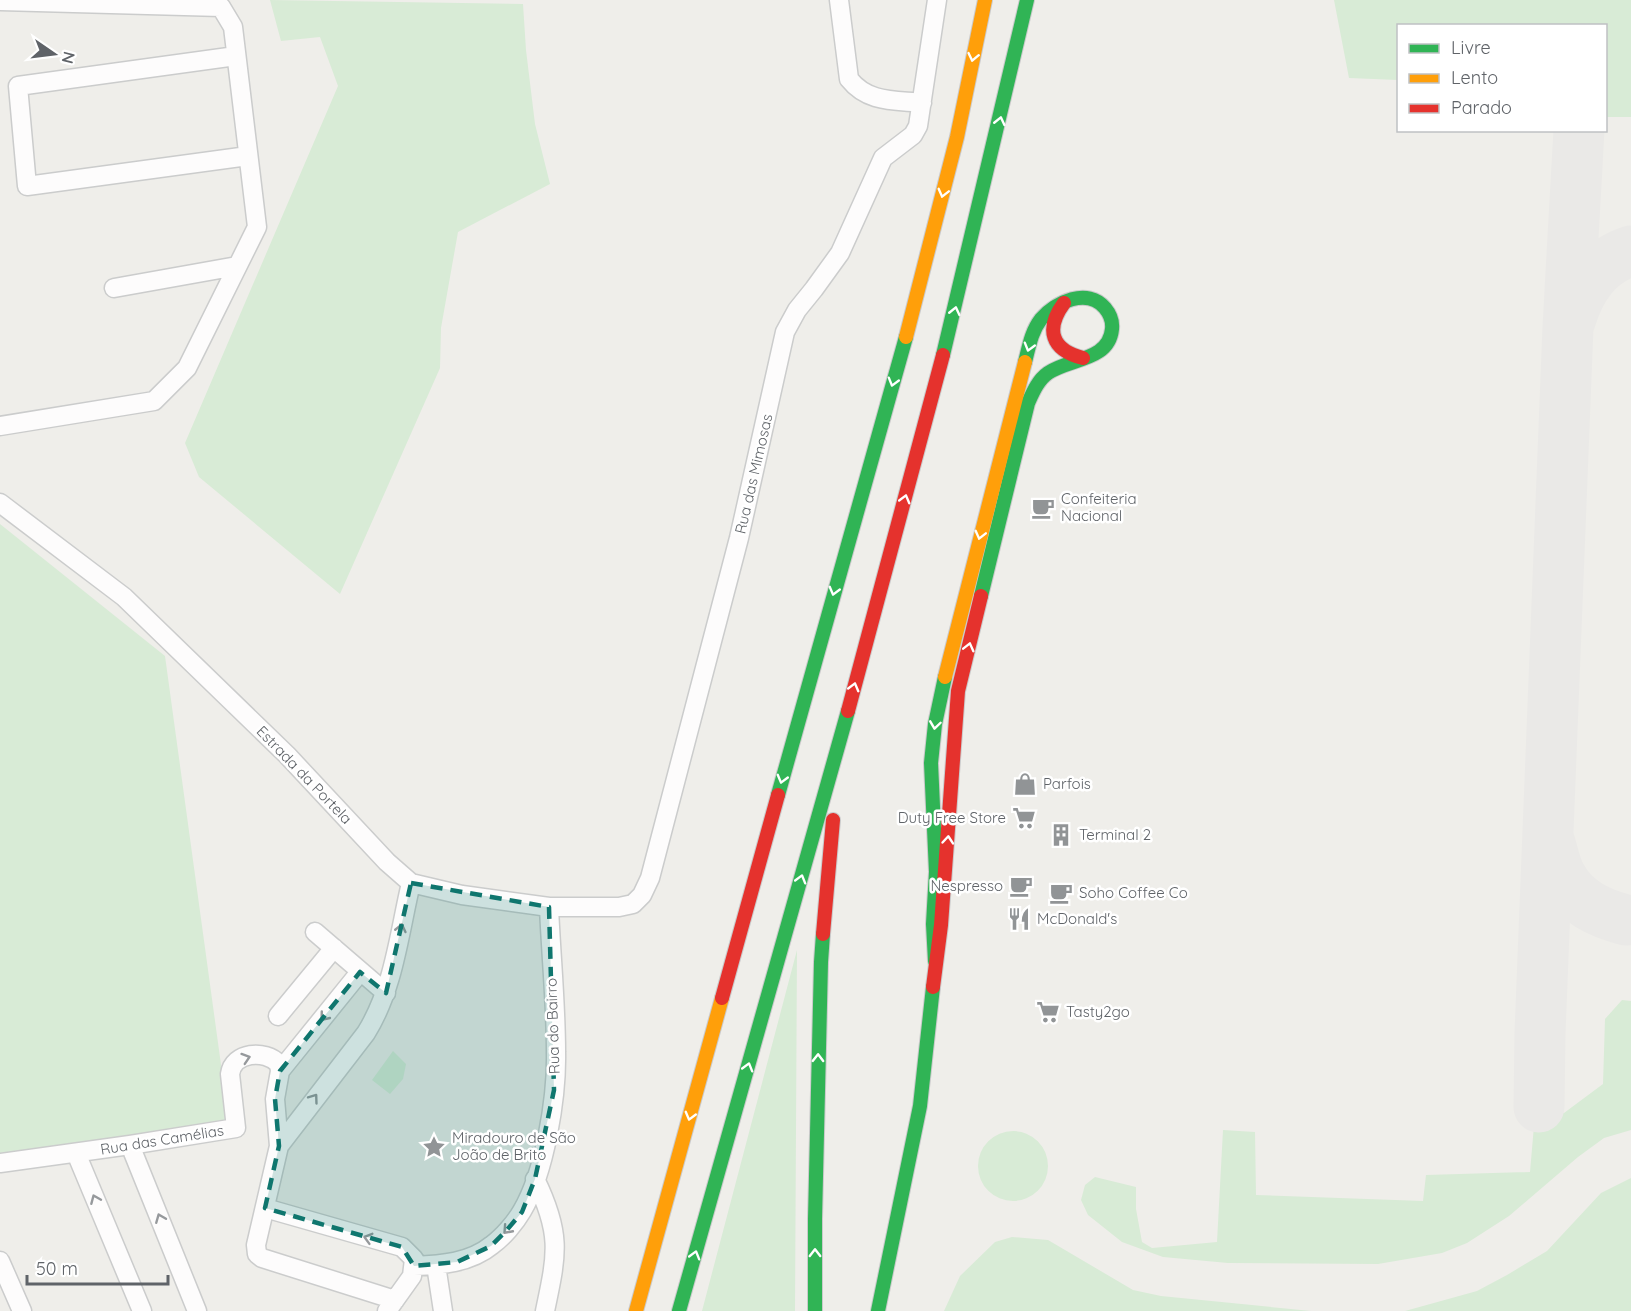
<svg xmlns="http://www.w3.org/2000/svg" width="1631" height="1311" viewBox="0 0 1631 1311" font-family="Quicksand,sans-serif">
<rect width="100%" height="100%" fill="#efeeea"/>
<path fill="#d8ebd6" d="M270,0L523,4L526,50L535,124L550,184L458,232L441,328L440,368L340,594L199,477L185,443L338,86L320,37L281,41Z
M1334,0H1631V117H1606V26H1398V80L1349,78Z
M0,524L165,656L229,1123L0,1153Z
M797,950L795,1311H702Z
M1622,1000L1631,1001V1130L1604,1138L1578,1157L1509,1216L1467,1243L1442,1253L1378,1264L1228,1263L1163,1257L1122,1242L1088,1215L1081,1200L1085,1185L1095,1177L1136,1187V1209L1142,1242L1152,1248L1217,1242L1223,1130L1255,1132L1256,1195L1423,1201L1426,1175L1530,1172L1535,1114L1564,1113L1603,1084L1605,1019Z
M393,1051L406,1064L403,1079L390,1094L372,1080Z
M978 1166a35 35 0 1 1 70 0a35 35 0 1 1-70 0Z
M1631,1178V1311H1405L1477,1291L1507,1275L1547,1251L1601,1193Z
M1012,1237L1048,1240L1133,1290L1161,1296L1311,1311H944L960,1276L995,1242Z"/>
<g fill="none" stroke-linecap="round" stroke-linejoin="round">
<path stroke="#eae9e7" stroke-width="51" d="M1570,321C1580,288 1597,262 1631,251
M1549,840C1553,852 1555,866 1561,876C1575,902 1599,913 1626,920
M1539,1107L1540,1033L1568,327L1579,130"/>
<g stroke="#cbcccc" stroke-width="21">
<path id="street" d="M839,0L849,79C868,103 894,100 922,103
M0,1L221,7L233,27L257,227L187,368L154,401L0,426
M236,56L18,86L27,186L248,156
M114,288L237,266
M0,503L124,597L287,755L387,862L411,883L462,895L549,907H619L633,904L642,895L650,878L739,538L785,332L797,310L814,289L840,253L883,158L913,135L918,126L937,0
M315,932L386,993
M278,1016L334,948
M280,1071L360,972
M130,1145L197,1311
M76,1153L142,1311
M0,1163L130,1145L236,1128L230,1074C233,1052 265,1049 279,1064L280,1071L275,1099L279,1146
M535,1179C562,1234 557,1254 545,1311
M265,1208L402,1247L414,1259L412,1276L387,1311
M0,1261L22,1311
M436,1265L443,1311
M414,1266C441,1265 470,1263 492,1245C503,1237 515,1223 522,1211C545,1172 557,1097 556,1052C556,1004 551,955 549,907
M395,1300L262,1258L257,1254L256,1245L279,1146L366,1033C394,988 399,934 411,883"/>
</g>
<g stroke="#cacacb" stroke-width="16">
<path id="fast" d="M943,355L1027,0
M981,596L1028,403C1033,392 1038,380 1048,373C1070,358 1109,361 1112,329C1113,320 1110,314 1105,308C1088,287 1055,302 1041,319C1031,332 1029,347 1025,362
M778,795L906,337
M935,961L933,924L936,872L931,763L935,724L945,677
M679,1311L848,711
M815,1311V1219L821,962L823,934
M878,1311L920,1106L933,987"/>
</g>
<g stroke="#cacacb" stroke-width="16">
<path id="slow" d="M906,337L957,137L985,0
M945,677L1025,362
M636,1311L722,998"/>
</g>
<g stroke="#cacacb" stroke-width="16">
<path id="jam" d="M1064,303C1045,329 1051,350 1083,358
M848,711L943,355
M823,934L833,820
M933,987L941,925L958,691L981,596
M722,998L778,795"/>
</g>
<use href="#street" stroke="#fdfcfc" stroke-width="18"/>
<use href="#fast" stroke="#30b455" stroke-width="14"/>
<use href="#slow" stroke="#ff9f0a" stroke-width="14"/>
<use href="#jam" stroke="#e5322d" stroke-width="14"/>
</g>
<defs><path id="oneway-chevron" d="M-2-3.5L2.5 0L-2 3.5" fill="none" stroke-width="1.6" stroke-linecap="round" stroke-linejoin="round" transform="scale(1.5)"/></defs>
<g stroke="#fff">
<use href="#oneway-chevron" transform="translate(973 57) rotate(102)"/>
<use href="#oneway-chevron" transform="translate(1000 121) rotate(-77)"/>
<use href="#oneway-chevron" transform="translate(943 193) rotate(104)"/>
<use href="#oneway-chevron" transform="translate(955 311) rotate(-77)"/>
<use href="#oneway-chevron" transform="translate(1029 347) rotate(106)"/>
<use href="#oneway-chevron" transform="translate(893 382) rotate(106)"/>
<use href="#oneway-chevron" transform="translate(905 499) rotate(-75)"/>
<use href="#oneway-chevron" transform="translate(980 535) rotate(104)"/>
<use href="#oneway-chevron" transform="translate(834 591) rotate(105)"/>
<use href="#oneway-chevron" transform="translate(969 647) rotate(-76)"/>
<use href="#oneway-chevron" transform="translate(854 687) rotate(-75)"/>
<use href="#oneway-chevron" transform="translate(935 725) rotate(98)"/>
<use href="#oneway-chevron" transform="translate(782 779) rotate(105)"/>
<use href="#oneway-chevron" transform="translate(948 840) rotate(-85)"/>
<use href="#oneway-chevron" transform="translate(801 879) rotate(-74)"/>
<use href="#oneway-chevron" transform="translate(818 1058) rotate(-89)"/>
<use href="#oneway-chevron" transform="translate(748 1067) rotate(-74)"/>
<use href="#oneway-chevron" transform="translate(690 1116) rotate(105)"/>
<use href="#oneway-chevron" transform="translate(815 1253) rotate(-90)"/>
<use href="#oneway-chevron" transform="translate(695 1255) rotate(-74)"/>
</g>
<g stroke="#96999c">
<use href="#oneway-chevron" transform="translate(401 928) rotate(-77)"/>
<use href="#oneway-chevron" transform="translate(324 1017) rotate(129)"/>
<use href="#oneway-chevron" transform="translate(246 1058) rotate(-18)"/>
<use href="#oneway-chevron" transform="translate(314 1098) rotate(-54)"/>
<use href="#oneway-chevron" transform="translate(95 1199) rotate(-113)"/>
<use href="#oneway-chevron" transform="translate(160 1218) rotate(-112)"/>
<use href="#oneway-chevron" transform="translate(507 1230) rotate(132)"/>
<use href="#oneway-chevron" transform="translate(368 1238) rotate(-164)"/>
</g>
<path fill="#0f766e" fill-opacity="0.2" stroke="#0f766e" stroke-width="4.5" stroke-dasharray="12 8" stroke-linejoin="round" d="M411,883L549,907L554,1090L535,1179L522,1212L506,1231L491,1246L457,1262L414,1266L402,1247L265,1208L279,1146L275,1099L280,1071L360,972L386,993Z"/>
<defs>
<g id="cafe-bare" transform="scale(1.8)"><path d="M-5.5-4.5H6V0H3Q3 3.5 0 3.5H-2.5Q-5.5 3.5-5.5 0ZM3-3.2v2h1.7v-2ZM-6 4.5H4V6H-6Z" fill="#919496" stroke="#fff" stroke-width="2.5" paint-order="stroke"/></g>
<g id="shop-bare" transform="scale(1.8)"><path d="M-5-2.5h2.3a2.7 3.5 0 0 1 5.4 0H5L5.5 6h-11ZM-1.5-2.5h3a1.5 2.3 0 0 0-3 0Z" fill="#919496" stroke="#fff" stroke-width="2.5" paint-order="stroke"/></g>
<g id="supermarket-bare" transform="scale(1.8)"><path d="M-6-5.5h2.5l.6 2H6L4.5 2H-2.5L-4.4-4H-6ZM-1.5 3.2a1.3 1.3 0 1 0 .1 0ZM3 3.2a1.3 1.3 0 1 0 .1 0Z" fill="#919496" stroke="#fff" stroke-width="2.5" paint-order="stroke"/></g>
<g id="building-bare" transform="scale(1.8)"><path d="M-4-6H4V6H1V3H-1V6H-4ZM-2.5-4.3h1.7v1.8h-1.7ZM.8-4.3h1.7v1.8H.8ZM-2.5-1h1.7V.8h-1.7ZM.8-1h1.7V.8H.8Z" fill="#919496" stroke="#fff" stroke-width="2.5" paint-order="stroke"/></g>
<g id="restaurant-bare" transform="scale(1.8)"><path d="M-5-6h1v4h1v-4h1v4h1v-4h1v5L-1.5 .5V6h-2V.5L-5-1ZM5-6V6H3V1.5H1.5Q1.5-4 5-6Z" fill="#919496" stroke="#fff" stroke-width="2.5" paint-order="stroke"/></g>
<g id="sight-bare" transform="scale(1.8)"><path d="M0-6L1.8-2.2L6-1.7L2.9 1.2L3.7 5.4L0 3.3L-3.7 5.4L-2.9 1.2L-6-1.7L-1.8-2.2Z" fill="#919496" stroke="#fff" stroke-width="2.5" paint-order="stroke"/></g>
</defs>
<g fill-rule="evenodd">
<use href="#cafe-bare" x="1043" y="508"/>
<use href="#shop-bare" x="1025" y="784"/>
<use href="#supermarket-bare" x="1024" y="818"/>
<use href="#building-bare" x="1061" y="835"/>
<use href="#cafe-bare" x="1021" y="886"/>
<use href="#cafe-bare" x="1061" y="893"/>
<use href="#restaurant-bare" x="1019" y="919"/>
<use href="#supermarket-bare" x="1048" y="1012"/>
<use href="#sight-bare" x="434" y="1147"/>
</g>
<g text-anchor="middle" stroke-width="5" stroke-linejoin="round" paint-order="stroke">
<g font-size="15" fill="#5f6368" stroke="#fff">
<text transform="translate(754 474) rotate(-77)" y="5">Rua das Mimosas</text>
<text transform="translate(304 775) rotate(46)" y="5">Estrada da Portela</text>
<text transform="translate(553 1026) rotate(-92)" y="5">Rua do Bairro</text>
<text transform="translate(162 1140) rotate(-9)" y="5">Rua das Camélias</text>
</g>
<g font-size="15" fill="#5f6368" stroke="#fff" text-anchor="start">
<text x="1061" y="504">Confeiteria<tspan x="1061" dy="17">Nacional</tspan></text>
<text x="1043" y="789">Parfois</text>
<text x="1006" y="823" text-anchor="end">Duty Free Store</text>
<text x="1079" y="840">Terminal 2</text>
<text x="1003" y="891" text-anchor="end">Nespresso</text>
<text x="1079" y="898">Soho Coffee Co</text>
<text x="1037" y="924">McDonald's</text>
<text x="1066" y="1017">Tasty2go</text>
<text x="452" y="1143">Miradouro de São<tspan x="452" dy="17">João de Brito</tspan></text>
</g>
</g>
<rect x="1397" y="24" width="210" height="108" fill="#ffffff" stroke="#bfc1c3" stroke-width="1.5"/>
<rect x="1409" y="44" width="30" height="9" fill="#30b455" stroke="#bfc1c3" stroke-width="1.5"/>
<text x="1451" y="54" font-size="18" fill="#5f6368">Livre</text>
<rect x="1409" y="74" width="30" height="9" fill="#ff9f0a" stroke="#bfc1c3" stroke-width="1.5"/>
<text x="1451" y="84" font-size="18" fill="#5f6368">Lento</text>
<rect x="1409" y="104" width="30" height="9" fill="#e5322d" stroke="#bfc1c3" stroke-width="1.5"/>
<text x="1451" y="114" font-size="18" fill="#5f6368">Parado</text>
<g transform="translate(54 54) rotate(104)" stroke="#ffffff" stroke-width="4.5" paint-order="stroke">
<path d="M0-4.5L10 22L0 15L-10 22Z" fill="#5f6368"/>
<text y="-9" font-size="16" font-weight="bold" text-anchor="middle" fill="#5f6368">N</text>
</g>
<path d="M27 1275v9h141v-9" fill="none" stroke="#5f6368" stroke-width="3"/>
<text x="36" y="1275" font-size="18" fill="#5f6368" stroke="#ffffff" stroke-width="4.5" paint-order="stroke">50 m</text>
</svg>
